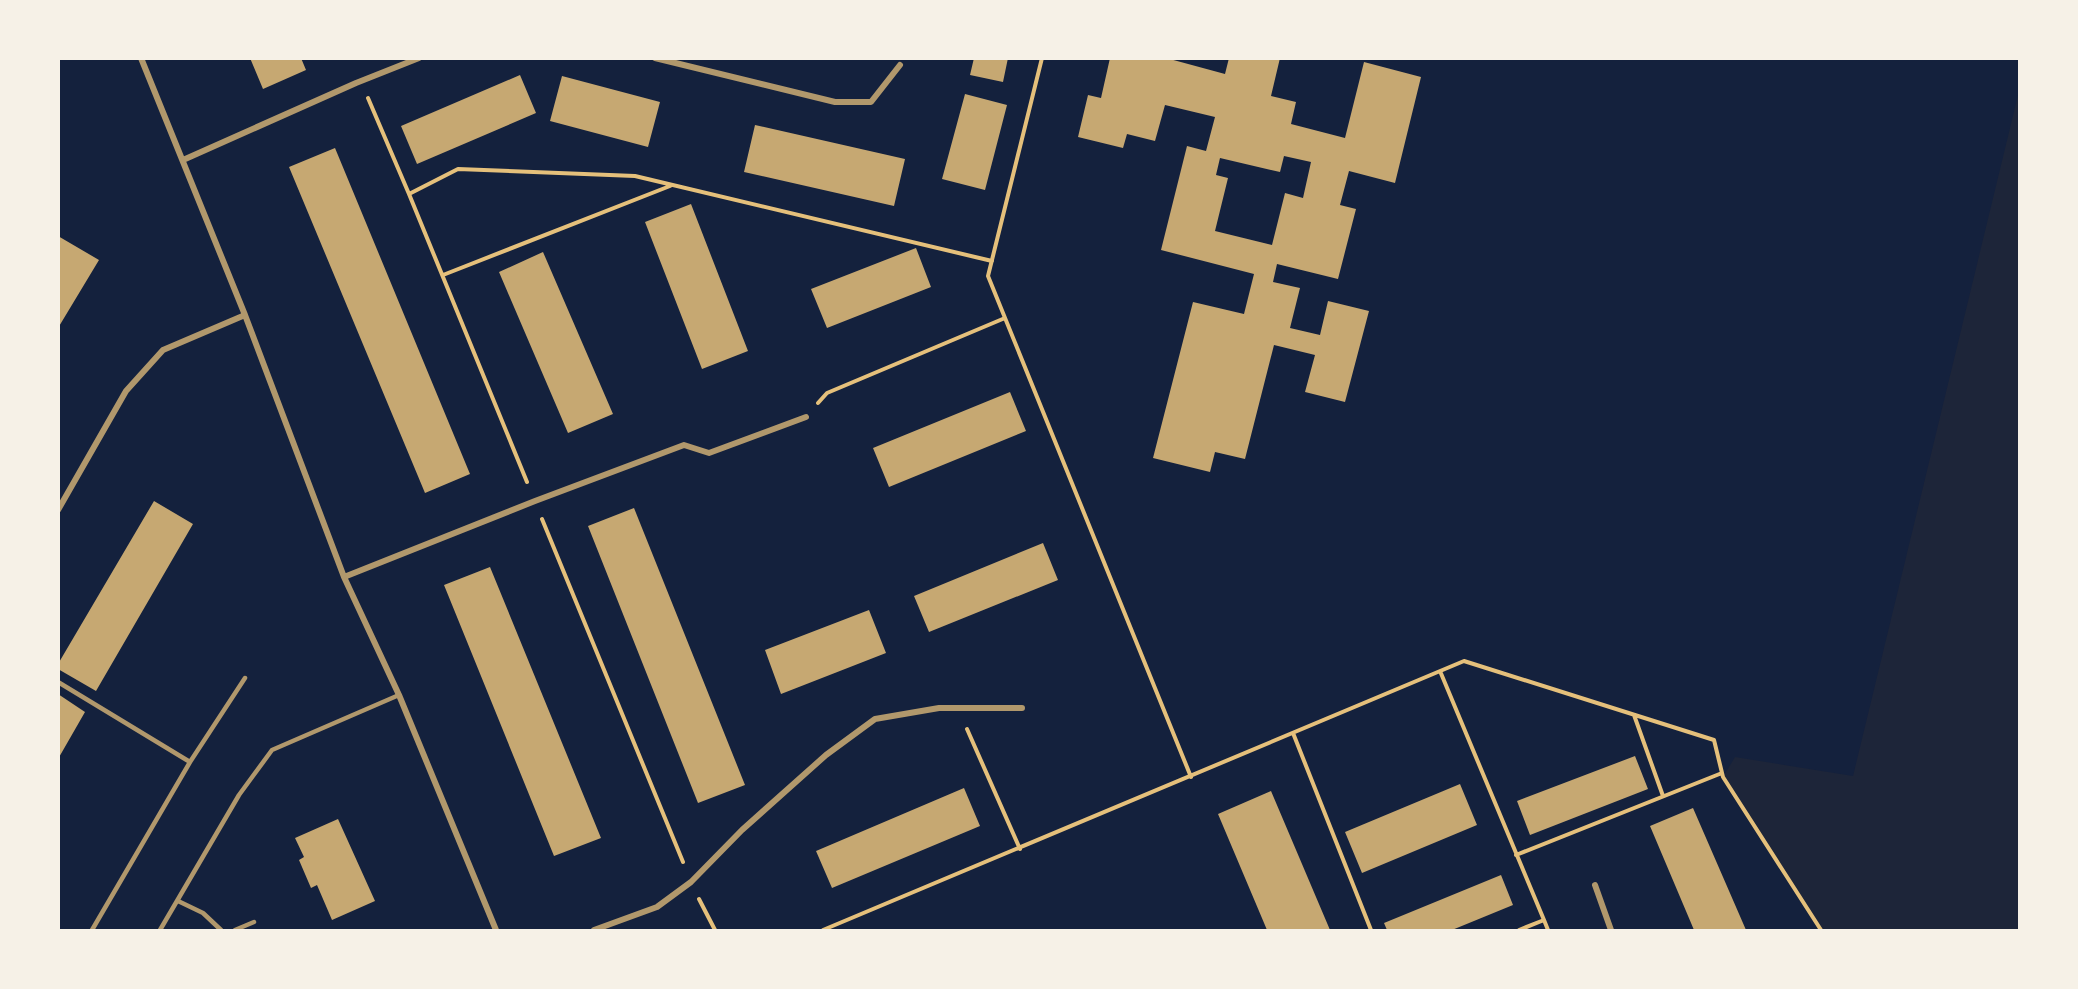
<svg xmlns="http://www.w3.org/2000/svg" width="2078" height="989" viewBox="0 0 2078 989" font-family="'Sofia Sans Condensed',sans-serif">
<rect width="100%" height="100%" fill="#14213d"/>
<path fill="#1d2539" d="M2019,91V930H1821L1723,777L1735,757L1853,776Z"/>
<path fill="#c6a872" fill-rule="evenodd" d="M250,58H301L306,70L263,89Z
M974,58H1008L1003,82L970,75Z
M1110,58H1166L1225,74L1229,58H1280L1271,96L1296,102L1291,124L1345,138L1364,62L1421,77L1395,183L1349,171L1340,205L1356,209L1338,279L1277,264L1273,282L1300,288L1290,328L1320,335L1328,301L1369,311L1345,402L1305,392L1315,355L1274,345L1245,459L1215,452L1210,472L1153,458L1193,302L1244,314L1254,274L1161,250L1187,146L1206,151L1215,117L1165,105L1155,141L1127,134L1123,148L1078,137L1088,95L1101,98ZM1284,156L1311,162L1303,198L1285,193L1272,245L1215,231L1228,178L1216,175L1220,158L1280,172Z
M520,75L536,113L417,164L401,126Z
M562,76L660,102L648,147L550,121Z
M965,94L1007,105L985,190L942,179Z
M755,125L905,159L894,206L744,172Z
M335,148L470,474L425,493L289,167Z
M691,204L748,351L702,369L645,222Z
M58,236L99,260L58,328Z
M916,248L931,287L827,328L811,289Z
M543,252L613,414L568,433L499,272Z
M1010,392L1026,431L889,487L873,448Z
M154,501L193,524L96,691L58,669V664Z
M634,508L745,785L698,803L588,526Z
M1043,543L1058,580L929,632L914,596Z
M490,567L601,838L554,856L444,585Z
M869,610L886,653L781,694L765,650Z
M58,694L85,712L58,759Z
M1635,756L1648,789L1530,835L1517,801Z
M1460,784L1477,825L1362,873L1345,832Z
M964,788L980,826L832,888L816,851Z
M1271,791L1330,930H1267L1218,814Z
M1693,808L1746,930H1694L1650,826Z
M338,819L375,901L332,920L317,885L311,888L299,860L304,857L295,838Z
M1501,875L1513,905L1452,930H1387L1384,923Z"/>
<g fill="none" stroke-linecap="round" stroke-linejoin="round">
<path stroke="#e5c07b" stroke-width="4" d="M1042,58L988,276L1191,777
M368,98L409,194
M443,275L670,186
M818,403L827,393L1005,318
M527,482L409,194L458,169L635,176L992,261
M542,519L683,862
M1440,671L1544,920L1519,930
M1634,715L1663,796
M967,729L1020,849
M1293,733L1371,930
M1516,855L1722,773
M699,899L715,930
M1544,920L1548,930
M823,930L1464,661L1714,740L1723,777L1821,930"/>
<path stroke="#b1986c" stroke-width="4.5" d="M58,682L190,762L245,678
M178,901L203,913L221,930
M92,930L190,762
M160,930L239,795L272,750L399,695
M235,930L254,922"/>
<path stroke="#b1986c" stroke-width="6" d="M141,58L245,315L344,577L399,695L496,930
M655,58L835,102H871L900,65
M183,160L356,83L419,58
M58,510L126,391L163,350L245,315
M344,577L535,501L684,445L709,453L806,417
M1595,885L1611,930
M594,930L657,907L691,882L742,830L826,755L875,719L939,708H1022"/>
</g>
<rect width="2078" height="989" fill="none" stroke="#f6f1e7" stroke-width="120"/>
</svg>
